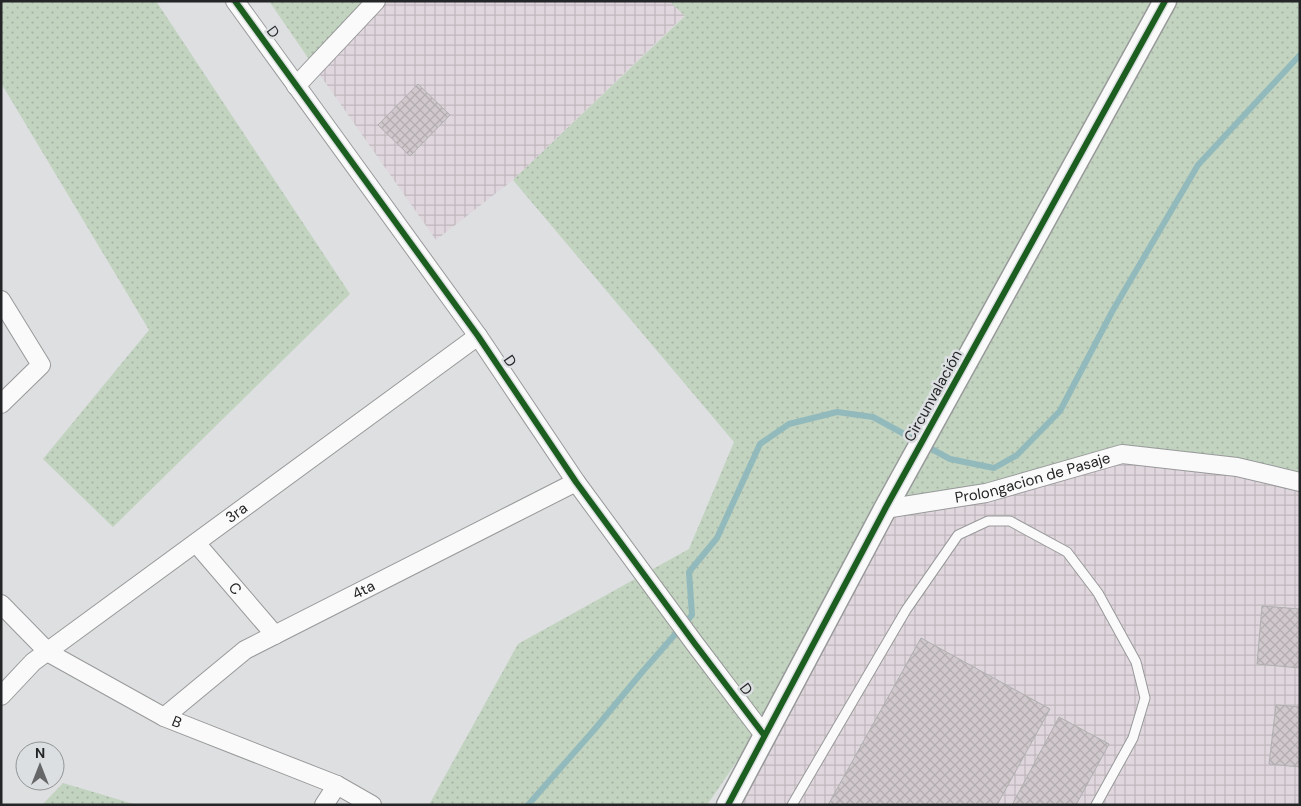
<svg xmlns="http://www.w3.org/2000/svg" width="1301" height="806" viewBox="0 0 1301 806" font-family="'DM Sans',sans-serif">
<defs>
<pattern id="industrial-grid" width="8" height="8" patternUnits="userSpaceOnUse" patternTransform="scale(1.25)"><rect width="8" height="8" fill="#e0d6dd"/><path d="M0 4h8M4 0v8" fill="none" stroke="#c0b8be"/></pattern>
<pattern id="grass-dots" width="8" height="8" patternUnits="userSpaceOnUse" patternTransform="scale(1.25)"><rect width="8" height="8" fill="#c2d3c0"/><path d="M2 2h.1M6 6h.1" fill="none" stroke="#a7b5a5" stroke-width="1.8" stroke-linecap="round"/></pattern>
<pattern id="building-cross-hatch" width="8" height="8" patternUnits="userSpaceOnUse" patternTransform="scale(1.25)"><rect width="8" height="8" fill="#d0c8cc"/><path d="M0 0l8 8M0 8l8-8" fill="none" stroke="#b2acaf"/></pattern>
</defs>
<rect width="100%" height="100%" fill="#dddfe0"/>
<path fill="url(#industrial-grid)" d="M374,1H669L685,15L513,180L436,240L313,65Z
M1122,454L1300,482V805H729L885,509Z"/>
<path fill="url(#grass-dots)" d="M1,1H156L350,294L113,527L43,459L149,330L1,83Z
M269,1H374L313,65Z
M669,1H1300V482L1122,454L884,509L770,713L707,805H429L518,644L689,549L734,442L513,180L685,16Z
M63,783L137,805H42Z"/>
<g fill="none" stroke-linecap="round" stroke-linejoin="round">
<path stroke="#92babc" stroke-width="6" d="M528,805L594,730L643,671L692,615L689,572L717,538L760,444L789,424L837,412L873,417L950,459L994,468L1017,455L1060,411L1113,310L1198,165L1300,55"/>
</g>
<path fill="url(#building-cross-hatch)" stroke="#afafb0" d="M418,84L450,115L410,156L378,125Z
M1262,606L1300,609V668L1257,664Z
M921,638L1050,709L997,805H828Z
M1276,705L1300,707V767L1269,764Z
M1059,717L1109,744L1076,805H1012Z"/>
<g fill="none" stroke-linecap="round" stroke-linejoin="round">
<g stroke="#98999a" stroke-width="11">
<path id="service" d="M792,805L906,610L958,535L988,521H1010L1067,552L1098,593L1136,662L1145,698L1133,738L1096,805"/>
</g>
<g stroke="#98999a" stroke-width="20">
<g id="minor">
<path d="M235,1L478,336L576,482L695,644L764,735"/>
<path d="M296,86L376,1"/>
<path d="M1,300L41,365L1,404"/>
<path id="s1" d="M885,509L986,493L1122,454L1237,467L1300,482"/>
<path id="s2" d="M196,543L275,635"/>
<path id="s3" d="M1,604L49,653L164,717L337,785L372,805"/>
<path id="s4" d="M1,696L33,662L478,336"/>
<path id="s5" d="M164,717L245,650L576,482"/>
<path d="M324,805L337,785"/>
</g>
</g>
<g stroke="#98999a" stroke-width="25">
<path id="tertiary" d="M728,805L885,509L1165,1"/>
</g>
<use href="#service" stroke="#fafafa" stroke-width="9"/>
<use href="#minor" stroke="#fafafa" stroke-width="18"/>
<use href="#tertiary" stroke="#fafafa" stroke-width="22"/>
<g stroke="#dcdfe1" stroke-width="9">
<path id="cycleway" d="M235,1L478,336L576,482L695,644L764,735
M728,805L885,509L1165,1"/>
</g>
<use href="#cycleway" stroke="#1b5e20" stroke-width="6"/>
</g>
<g text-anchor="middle" stroke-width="5" stroke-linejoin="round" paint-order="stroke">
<g font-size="15" fill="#242526" stroke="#dcdfe1">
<text transform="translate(273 32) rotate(54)" y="5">D</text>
<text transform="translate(510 361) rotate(56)" y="5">D</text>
<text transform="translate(933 396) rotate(-61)" y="5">Circunvalación</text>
<text dy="5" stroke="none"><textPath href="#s1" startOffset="151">Prolongacion de Pasaje</textPath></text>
<text dy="5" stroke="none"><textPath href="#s4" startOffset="299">3ra</textPath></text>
<text dy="5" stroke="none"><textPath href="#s2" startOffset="60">C</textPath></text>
<text dy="5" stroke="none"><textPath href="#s5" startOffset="238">4ta</textPath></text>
<text transform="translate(746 689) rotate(53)" y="5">D</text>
<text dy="5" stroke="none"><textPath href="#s3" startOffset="214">B</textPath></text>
</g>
</g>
<rect width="1301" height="806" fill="none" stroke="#242526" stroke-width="5"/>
<g transform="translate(40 766)"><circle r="24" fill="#dcdfe1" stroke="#929596"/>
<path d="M0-4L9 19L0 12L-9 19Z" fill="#656667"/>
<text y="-8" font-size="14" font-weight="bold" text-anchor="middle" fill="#242526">N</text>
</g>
</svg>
